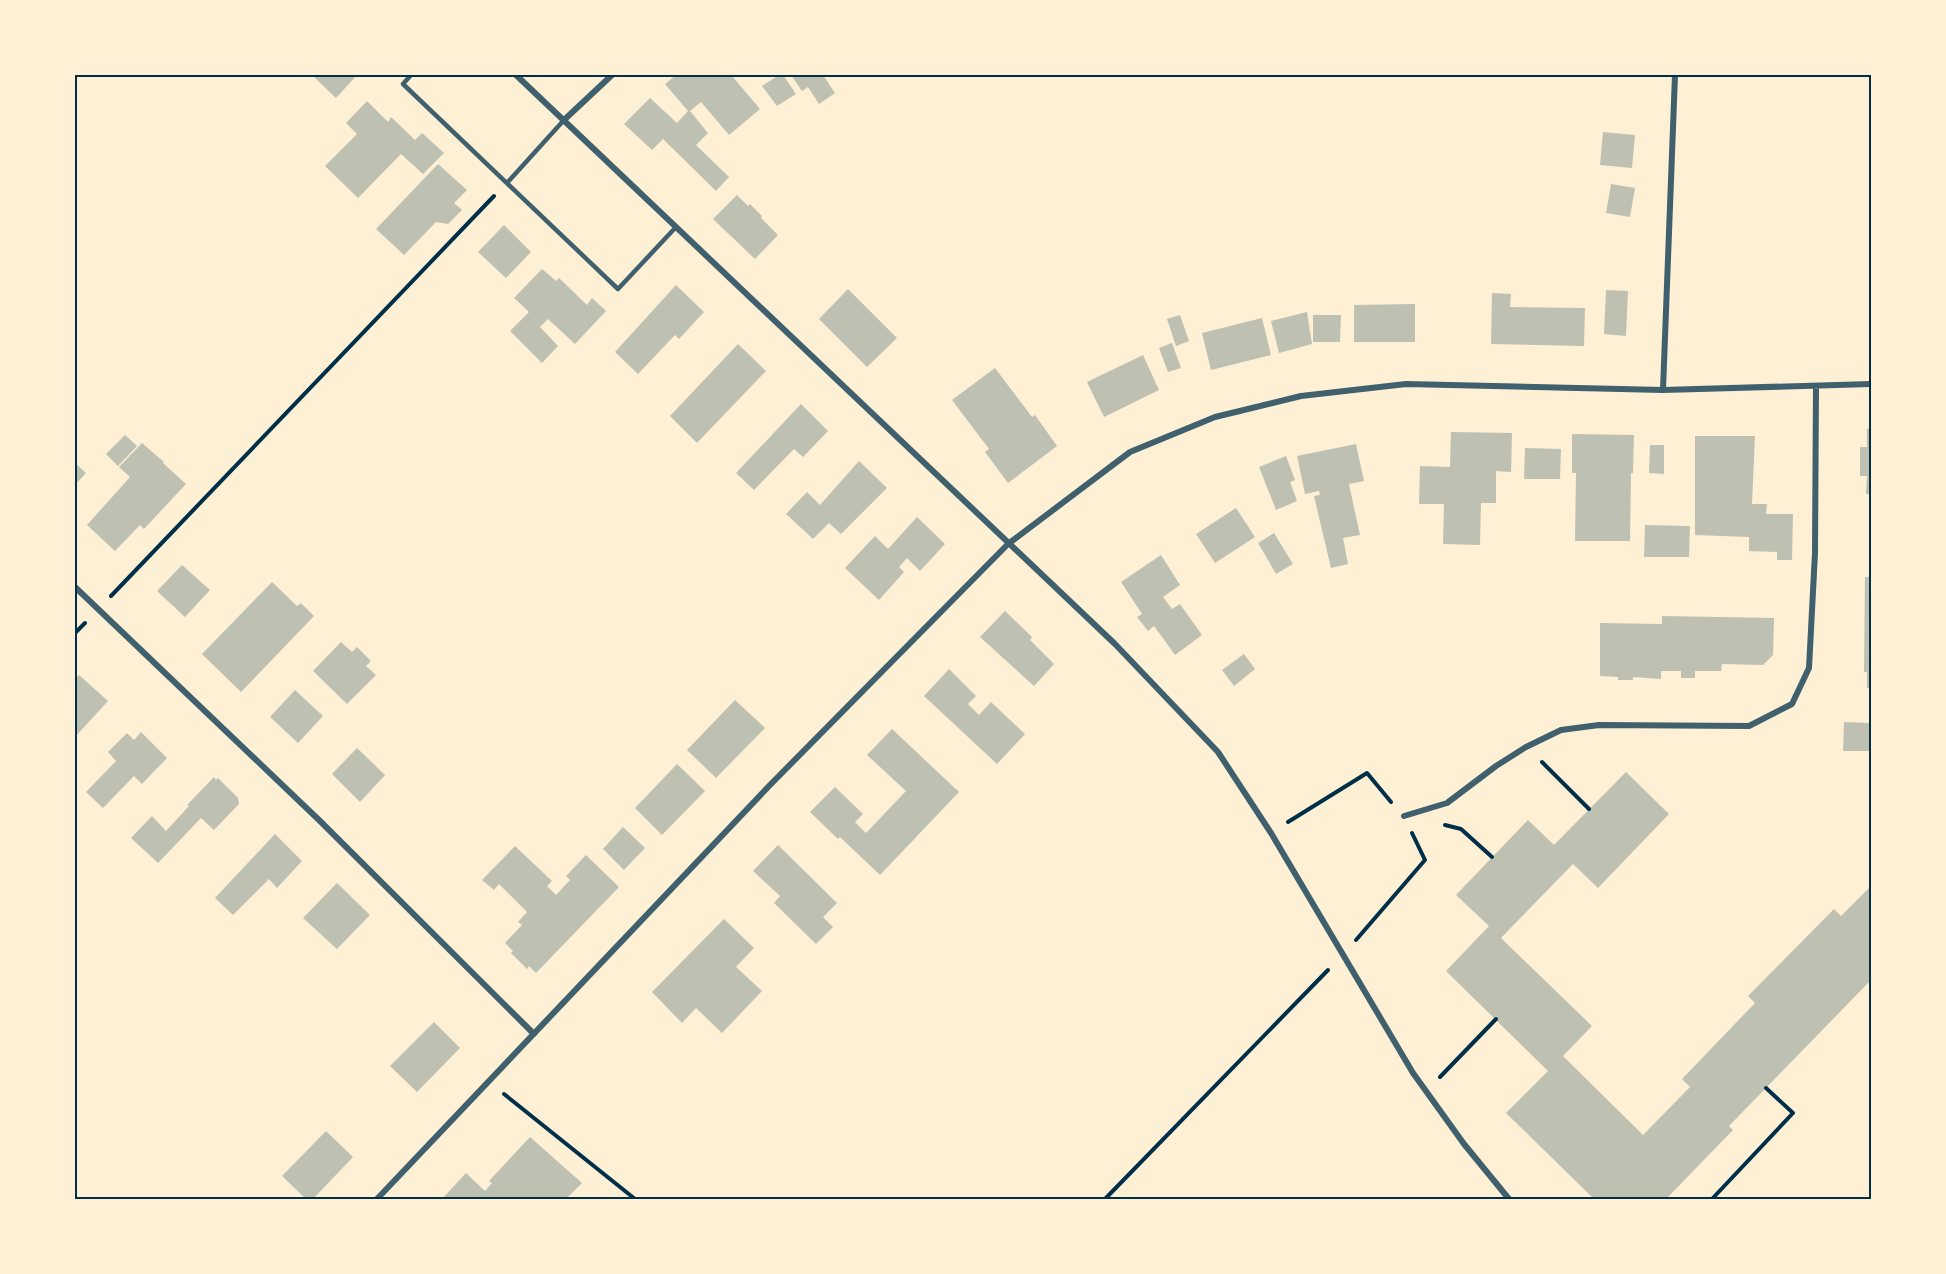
<svg xmlns="http://www.w3.org/2000/svg" width="1946" height="1274" viewBox="0 0 1946 1274" font-family="Arial,sans-serif">
<rect width="100%" height="100%" fill="#fdf0d5"/>
<path fill="#bec0b2" d="M312,75H357L336,98Z
M676,75H734L732,76L760,109L729,135L701,102L690,111L708,133L696,145L729,177L716,191L663,139L652,150L624,124L650,98L677,123L688,111L665,84Z
M779,75H783L796,94L777,106L762,86Z
M791,75H823L835,93L819,104L808,87L802,91Z
M367,101L388,122L391,117L415,140L422,133L444,153L423,174L401,154L358,198L325,166L357,134L346,123Z
M1603,132L1635,135L1632,168L1600,165Z
M438,164L467,190L454,203L462,210L448,224L436,222L404,255L376,229Z
M1611,184L1635,188L1630,217L1606,213Z
M737,195L748,206L750,204L762,216L761,218L778,235L755,259L713,219Z
M504,225L531,252L506,278L478,252Z
M542,269L556,281L559,278L587,305L592,298L606,311L575,344L548,319L540,327L558,346L542,363L510,331L529,312L514,298Z
M676,285L704,312L679,339L675,335L638,374L615,352Z
M848,289L897,338L867,367L819,319Z
M1606,290L1628,291L1626,336L1604,334Z
M1492,293L1511,294L1510,307L1585,308L1584,346L1491,344Z
M1415,304V342H1354V305Z
M1307,312L1312,344L1279,353L1271,321Z
M1180,315L1189,341L1176,346L1167,319Z
M1313,315H1341L1340,342H1313Z
M1262,318L1271,355L1211,370L1202,333Z
M1172,343L1181,368L1168,372L1159,348Z
M738,344L766,371L697,443L670,416Z
M1143,355L1159,390L1104,417L1087,382Z
M995,368L1032,417L1035,415L1057,446L1008,483L985,452L989,449L952,400Z
M801,404L828,431L803,457L794,449L754,490L736,473Z
M1867,429H1871V494H1866L1867,476H1860V447H1867Z
M1451,432L1512,433L1511,472L1496,471V503H1481L1480,545L1443,544L1444,504H1419L1420,466L1450,467Z
M1572,434L1634,435L1633,473H1631L1630,541H1575L1576,473H1572Z
M125,435L137,446L118,466L106,454Z
M1695,436H1755L1752,504H1767L1766,514H1793L1792,560H1777V552L1749,551V537L1695,535Z
M142,443L164,462L163,463L186,484L144,529L140,525L115,551L87,525L130,477L119,467Z
M1356,444L1364,481L1349,484L1360,535L1343,538L1348,564L1331,568L1314,496L1320,495L1319,491L1305,494L1297,456Z
M1650,445H1664V474L1649,473Z
M1525,448L1561,449L1560,479H1524Z
M1286,456L1295,480L1290,482L1297,501L1276,510L1259,467Z
M859,461L887,488L841,534L829,523L813,539L786,514L807,492L820,505Z
M75,463L86,473L75,485Z
M1236,508L1255,537L1215,563L1196,534Z
M917,517L945,544L920,571L907,558L899,567L904,572L879,600L845,568L875,536L888,549Z
M1645,525L1690,526L1689,557H1644Z
M1274,533L1293,564L1276,574L1258,543Z
M1161,555L1180,585L1163,597L1172,609L1180,604L1202,635L1175,655L1154,626L1148,631L1137,617L1142,614L1121,582Z
M182,565L210,590L185,617L157,591Z
M1865,577H1871V688H1867V672H1864Z
M272,582L297,606L301,603L314,616L241,692L202,654Z
M1005,611L1032,637L1030,640L1054,664L1034,686L980,637Z
M1662,616L1774,618L1773,655L1763,665L1722,664L1721,671H1695V678H1681V671H1661V679L1633,677V680H1618V677L1600,676V623L1662,624Z
M341,642L352,652L357,647L371,661L366,666L376,675L347,704L313,671Z
M1244,654L1255,669L1234,686L1222,670Z
M949,669L976,696L968,704L979,715L991,702L1025,734L997,764L924,696Z
M79,675L108,701L75,737V679Z
M295,690L323,716L298,743L270,717Z
M735,700L765,728L716,778L687,750Z
M1844,722L1871,723V751H1843Z
M892,729L959,792L880,875L840,837L838,839L810,812L835,787L863,814L855,822L866,833L906,791L867,755Z
M141,732L167,758L142,784L134,776L103,808L86,792L116,761L108,752L127,733L134,740Z
M357,748L385,775L360,802L332,774Z
M677,764L705,791L662,835L635,808Z
M1626,772L1669,814L1598,888L1573,864L1501,938L1592,1026L1563,1056L1643,1135L1690,1087L1682,1079L1755,1003L1748,996L1834,909L1841,916L1871,886V980L1729,1126L1733,1130L1666,1199H1594L1506,1113L1548,1071L1446,971L1489,926L1456,895L1528,820L1554,845Z
M214,777L216,780L218,778L238,798L239,804L214,830L201,818L158,863L131,838L152,816L166,831L189,806L187,805Z
M623,827L645,848L624,870L603,849Z
M275,834L302,861L277,888L269,879L233,915L215,898Z
M778,845L837,903L823,917L833,927L816,944L774,903L780,896L753,871Z
M515,846L552,881L547,886L556,895L570,880L566,876L586,855L619,887L536,973L529,966L527,969L511,953L513,951L505,943L522,925L518,922L527,912L499,884L494,890L482,880Z
M337,883L370,915L337,949L303,918Z
M724,919L754,948L736,967L762,991L722,1033L696,1008L682,1023L652,992Z
M434,1022L460,1048L417,1092L390,1066Z
M326,1131L353,1157L313,1199H306L282,1176Z
M530,1137L582,1183L566,1199H442L466,1173L485,1191L492,1183L489,1181Z"/>
<g fill="none" stroke-linecap="round" stroke-linejoin="round">
<path stroke="#003049" stroke-width="4" d="M111,596L494,196
M75,633L85,623
M1542,762L1589,809
M1288,822L1367,773L1391,802
M1445,825L1461,829L1492,857
M1356,940L1425,860L1412,833
M1440,1077L1496,1019
M504,1094L635,1199
M1105,1199L1328,970
M1712,1199L1793,1113L1766,1088"/>
<path stroke="#3f606c" stroke-width="4.5" d="M411,75L403,84L618,289L676,227
M507,183L564,120"/>
<path stroke="#3f606c" stroke-width="6" d="M516,75L1115,644L1218,752L1271,833L1413,1073L1464,1144L1509,1199
M564,120L612,75
M1663,390L1675,75
M75,587L319,820L534,1034
M1404,816L1447,803L1496,766L1526,747L1561,730L1599,725L1749,726L1792,704L1809,668L1815,553L1816,386
M377,1199L769,786L1008,544L1130,452L1215,417L1301,396L1406,384L1663,390L1871,384"/>
</g>
<rect width="1946" height="1274" fill="none" stroke="#fdf0d5" stroke-width="153"/>
<rect x="76" y="76" width="1794" height="1122" fill="none" stroke="#003049" stroke-width="2"/>
</svg>
